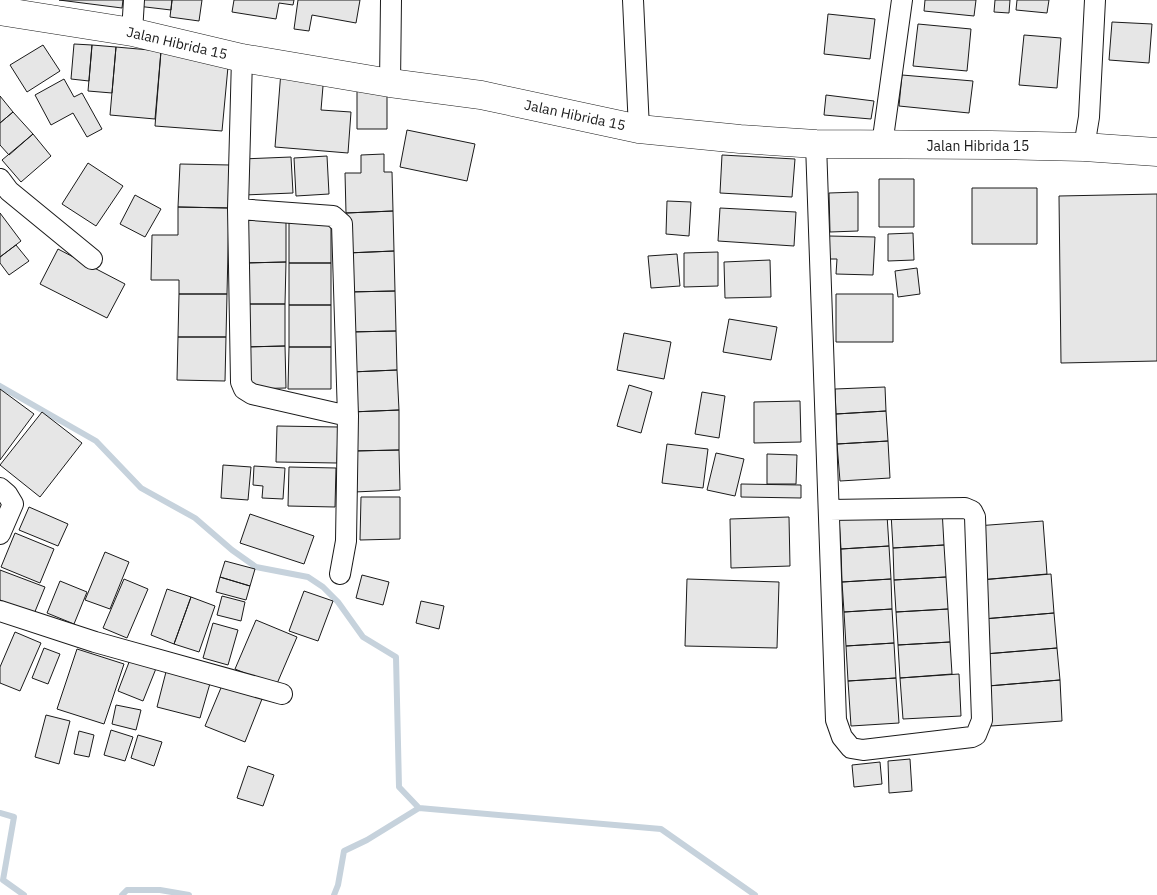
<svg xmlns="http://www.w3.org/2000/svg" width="1157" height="895" viewBox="0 0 1157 895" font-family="'IBM Plex Sans',sans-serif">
<rect width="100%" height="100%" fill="#fff"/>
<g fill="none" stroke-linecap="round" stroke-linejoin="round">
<path stroke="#c6d2dc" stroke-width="6" d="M0,386L96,441L141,488L195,518L232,550L256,567L308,577L323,587L338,602L363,637L396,657L399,787L419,808L661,829L755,895
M0,813L14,817L3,880L24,895
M122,895L127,890H160L189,895
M334,895L338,885L344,851L367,840L419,808"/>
</g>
<path fill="#e6e6e6" stroke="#1a1a1a" d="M59,0H123L122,8Z
M137,0H172L171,10L137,6Z
M172,0H202L199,21L170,17Z
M234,0H294L293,5L279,3L276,19L232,12Z
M298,0H360L356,23L312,15L309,31L294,29Z
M925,0H976L974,16L924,11Z
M995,0H1010L1009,13L994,12Z
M1017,0H1049L1047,13L1016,10Z
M828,14L875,19L870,59L824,54Z
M1112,22L1152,24L1149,63L1109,60Z
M918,24L971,29L967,71L913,66Z
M1024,35L1061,38L1057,88L1019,85Z
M74,44L92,45L89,81L71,79Z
M43,45L60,71L27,92L10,65Z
M92,45L116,47L112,93L88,91Z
M116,47L161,51L155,119L110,115Z
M161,51L229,56L222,131L155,126Z
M281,71L324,74L321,110L351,112L348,153L275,147Z
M902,75L973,81L969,113L899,106Z
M64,79L74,97L82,93L102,129L87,137L73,113L51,125L35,95Z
M357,91L387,92V129H357Z
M826,95L874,101L871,119L824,115Z
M0,96L13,112L0,123Z
M13,112L33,134L9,155L0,145V123Z
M407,130L475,144L467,181L400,167Z
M33,134L51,156L21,182L2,160Z
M384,154V172H392L393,211L346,213L345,173H361V155Z
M722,155L795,159L792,197L720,193Z
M327,156L329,194L296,196L294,158Z
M291,157L293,193L244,195L242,159Z
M88,163L123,186L96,226L62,204Z
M180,164L230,165L229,208L178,207Z
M879,179H914V227H879Z
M972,188H1037V244H972Z
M858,192V231L830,232L829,193Z
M1157,194V361L1061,363L1059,196Z
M135,195L161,209L145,237L120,224Z
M667,201L691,202L689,236L666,234Z
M178,207L229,208L227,294H179V280H151L152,235H178Z
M720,208L796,212L794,246L718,241Z
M393,211L394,251L347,253L346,213Z
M0,213L21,241L0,257Z
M244,220H286V262L244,263Z
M331,221V263H289V222Z
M913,233L914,260L888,261V234Z
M829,236L875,237L873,275L836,274L837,259H828Z
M16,245L29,261L9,275L0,263V257Z
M58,249L125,284L107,318L40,284Z
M394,251L395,291L348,292L347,253Z
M718,252V286L684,287V253Z
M677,254L680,286L651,288L648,256Z
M770,260L771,297L725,298L724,262Z
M286,262L285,304H244V263Z
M289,263H331V305H289Z
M917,268L920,294L898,297L895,271Z
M395,291L396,331L349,332L348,292Z
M179,294H227L226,337H178Z
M836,294H893V342H836Z
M244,304H285V346L244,347Z
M289,305H331V347H289Z
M729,319L777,327L771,360L723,352Z
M396,331L397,370L351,372L349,332Z
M624,333L671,342L664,379L617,370Z
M178,337H226L225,381L177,380Z
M285,346L286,388L244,389V347Z
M289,347H331V389H288Z
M397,370L399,410L351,412V372Z
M629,385L652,392L641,433L617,426Z
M885,387L886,411L836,414L835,389Z
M0,389L34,414L0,460Z
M702,392L725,396L719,438L695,434Z
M800,401L801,442L754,443V402Z
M399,410V450L353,451L351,412Z
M886,411L888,441L837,444L836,414Z
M42,412L82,443L40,497L0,465Z
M277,426L338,427L337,463L276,462Z
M888,441L890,478L840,481L837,444Z
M667,444L708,449L703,488L662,483Z
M399,450L400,490L354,492L353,451Z
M716,453L744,459L735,496L707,490Z
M767,454L797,455L796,484H767Z
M223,465L251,467L248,500L221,498Z
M254,466L285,468L283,499L262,498L263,486L253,485Z
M289,467L336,468L335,507L288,506Z
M741,484L801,485V498L741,497Z
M361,497H400V539L360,540Z
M29,507L68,524L58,546L19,530Z
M942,509L944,545L893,548L891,513Z
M250,514L314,536L304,564L240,543Z
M887,515L889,546L841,549L839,518Z
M789,517L790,566L731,568L730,519Z
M1043,521L1047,574L980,580L976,526Z
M15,533L54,549L40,583L1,567Z
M944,545L946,577L894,580L893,548Z
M889,546L891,579L842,582L841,549Z
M105,552L129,562L110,609L85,600Z
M225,561L255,569L250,586L220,577Z
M0,570L45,587L34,614L0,600Z
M1051,574L1054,613L983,619L980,580Z
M362,575L389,582L383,605L356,598Z
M220,577L250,586L246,600L216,592Z
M946,577L948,609L896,612L894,580Z
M124,579L148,589L127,638L103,628Z
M687,579L779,582L777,648L685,646Z
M891,579L892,609L844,612L842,582Z
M60,581L87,592L74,624L47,613Z
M167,589L191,597L174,644L151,635Z
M304,591L333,601L318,641L289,631Z
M222,596L245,602L241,621L217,615Z
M191,597L215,606L199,652L174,644Z
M421,601L444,606L439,629L416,623Z
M892,609L894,643L846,646L844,612Z
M948,609L950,642L898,645L896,612Z
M1054,613L1057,648L985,654L983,619Z
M256,620L297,637L276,686L235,669Z
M213,623L238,630L228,665L203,658Z
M15,632L41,643L20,691L0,683V667Z
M950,642L952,674L900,678L898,645Z
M894,643L896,678L848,681L846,646Z
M44,648L60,654L48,684L32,678Z
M1057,648L1060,680L988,686L985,654Z
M77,649L124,664L104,724L57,709Z
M131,657L157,666L143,701L118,691Z
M167,668L211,680L200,718L157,707Z
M959,674L961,716L903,719L900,678Z
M896,678L899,723L851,726L848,681Z
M1060,680L1062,721L991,726L988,686Z
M223,683L262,699L245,742L205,726Z
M116,705L141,710L136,730L112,724Z
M46,715L70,721L59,764L35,757Z
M111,730L133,737L125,761L104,755Z
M79,731L94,735L89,757L74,754Z
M138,735L162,742L154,766L131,758Z
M910,759L912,791L889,793L888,761Z
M880,762L882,784L854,787L852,765Z
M248,766L274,775L263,806L237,798Z"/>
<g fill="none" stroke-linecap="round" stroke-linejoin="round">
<g stroke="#1a1a1a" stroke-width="22">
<path id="street" d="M633,0L639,129
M132,32L134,0
M242,58L238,209L241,382L244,389L252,394L348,416
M390,83L391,0
M816,144L836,720L842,737L851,748L863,750L972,737L976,735L982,720L975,517L972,511L965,508L829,510
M882,145L902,0
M1084,147L1089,117L1095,0
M0,179L9,191L92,259
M238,209L333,216L342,224L348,416L346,541L340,574
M0,488L7,494L13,504L0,534
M0,611L95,642L282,694"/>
</g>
<g stroke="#1a1a1a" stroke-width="29">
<path id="secondary" d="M0,11L132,32L242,58L390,83L481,95L639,129L740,139L816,144L991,145L1084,147L1157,152"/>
</g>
<use href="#street" stroke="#fff" stroke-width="20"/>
<use href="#secondary" stroke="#fff" stroke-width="28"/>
</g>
<g text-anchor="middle" stroke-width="4" stroke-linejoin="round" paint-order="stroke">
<g font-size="14" fill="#1a1a1a" stroke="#fff">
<text transform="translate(177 43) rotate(13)" y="5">Jalan Hibrida 15</text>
<text transform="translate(575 115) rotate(12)" y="5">Jalan Hibrida 15</text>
<text x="978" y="151">Jalan Hibrida 15</text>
</g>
</g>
</svg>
